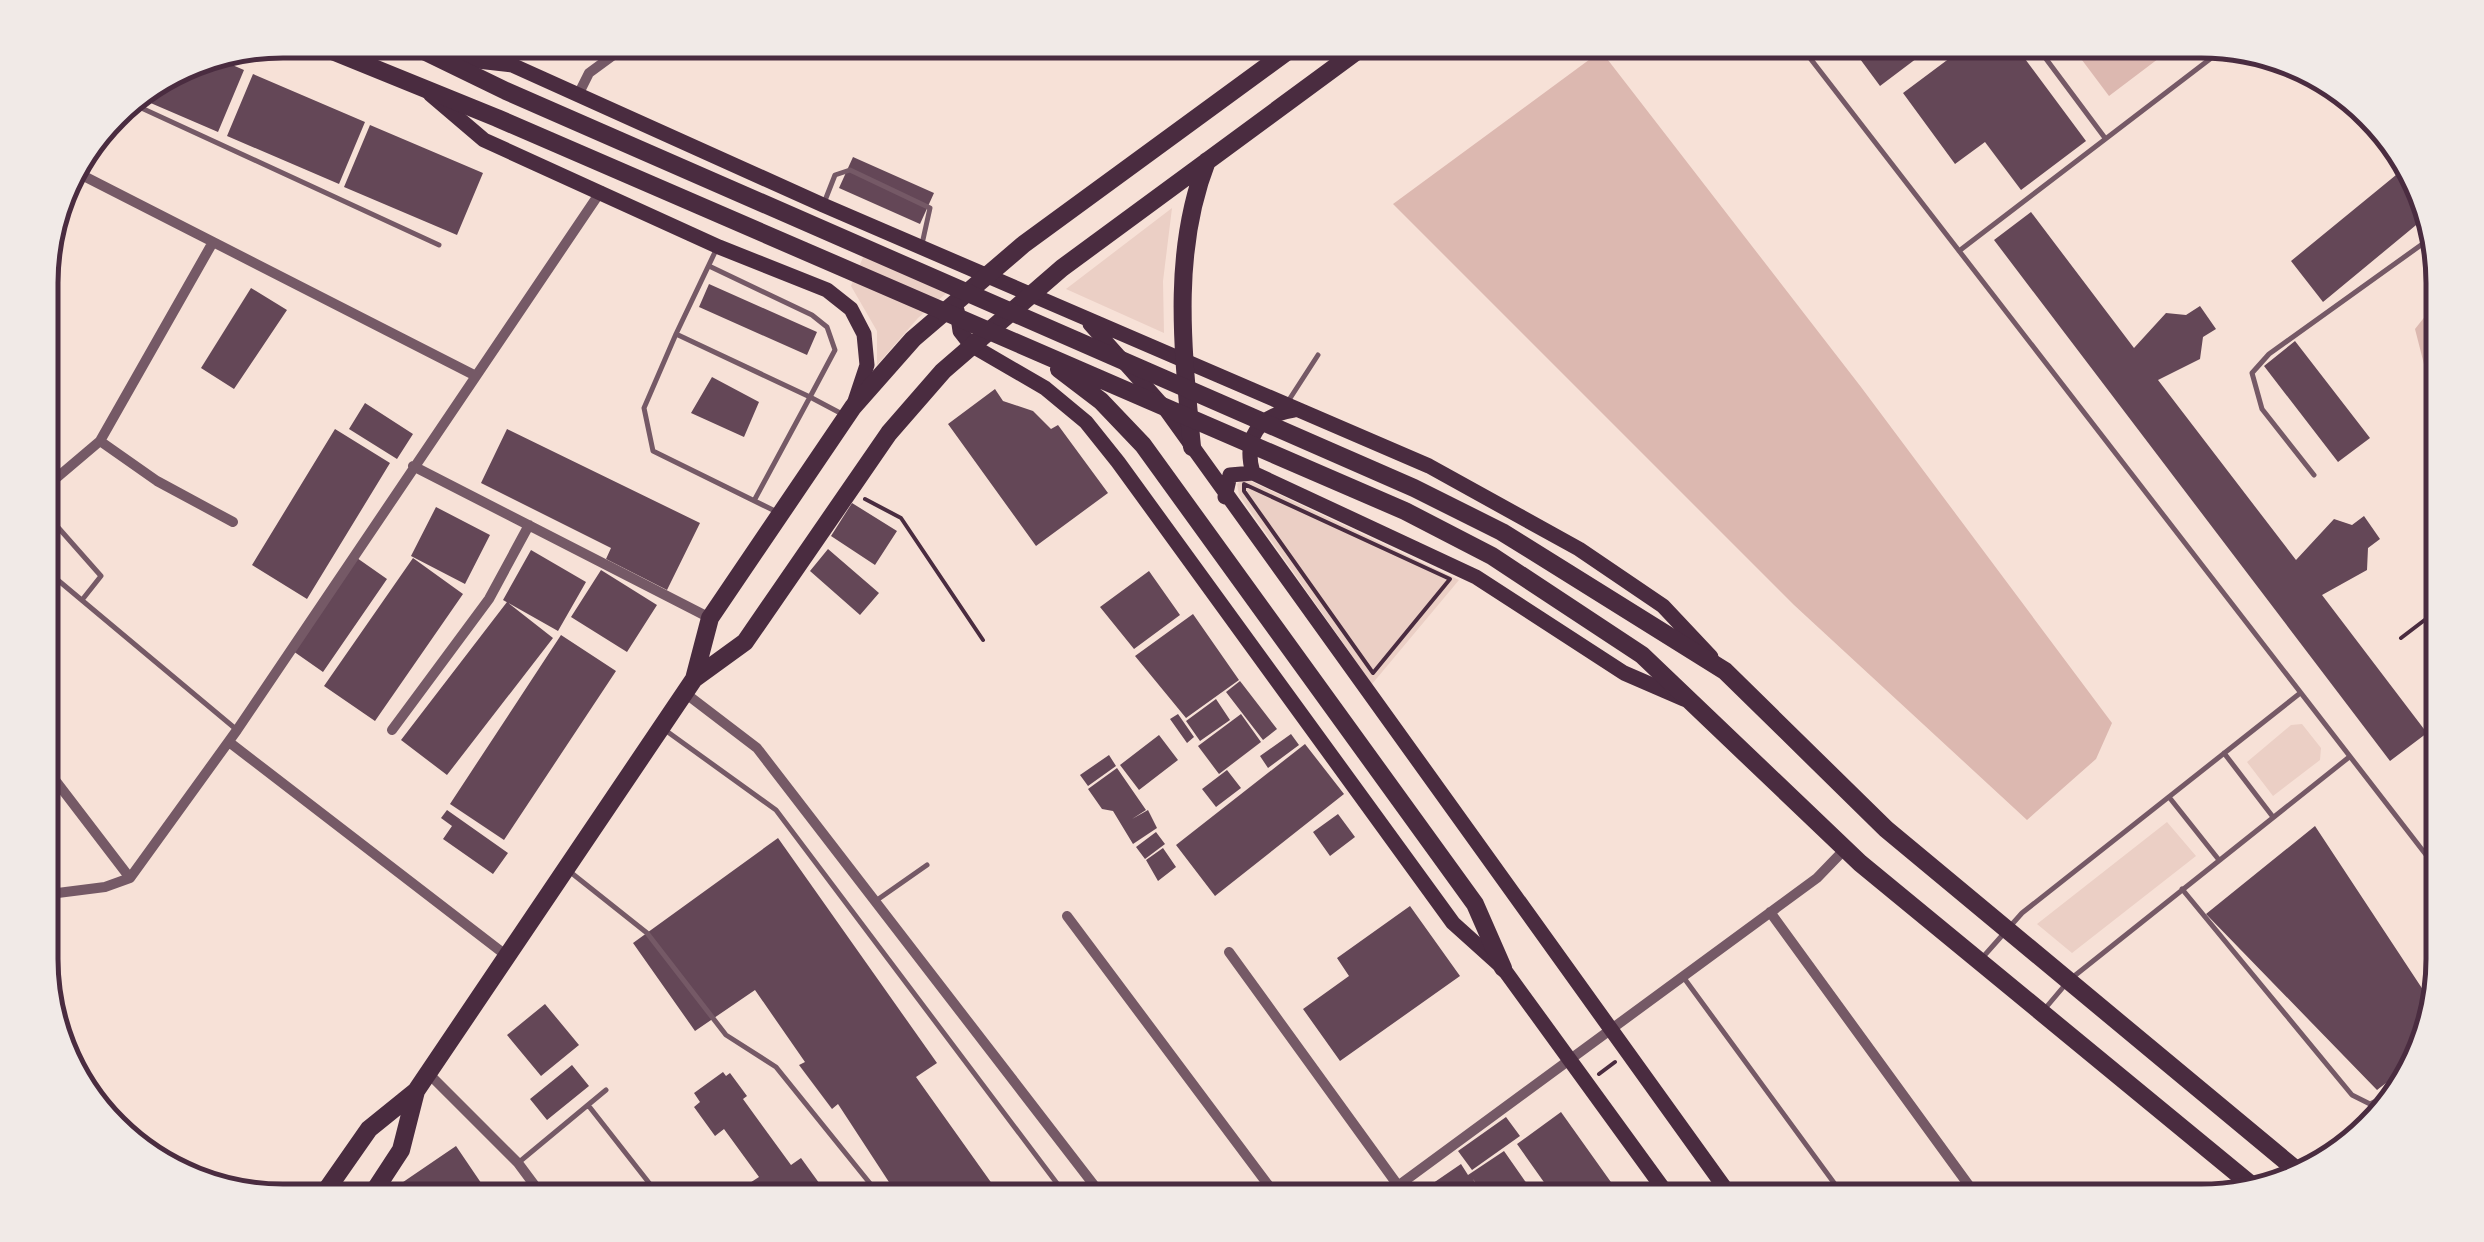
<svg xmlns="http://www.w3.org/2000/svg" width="2484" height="1242" viewBox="0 0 2484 1242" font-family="Roboto,sans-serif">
<rect width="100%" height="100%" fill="#f7e1d7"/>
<path fill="#ebcfc5" d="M1172,208L1163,281L1164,333L1066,289Z
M869,243L959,282L918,318L877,365V331L851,286Z
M1244,478L1459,580L1372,684L1239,495L1237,484Z
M2302,724L2321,748L2320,760L2273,796L2247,762L2291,725Z
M2167,822L2196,856L2072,953L2037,924Z"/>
<path fill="#dcb8b0" d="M2067,40H2183L2109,96Z
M1601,51L1861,387L2112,723L2096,759L2027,820L1794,605L1393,204Z
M2442,295V366L2427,376L2415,329Z"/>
<path fill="#644757" d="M1846,40H1941L1880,86Z
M1974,40H2011L2086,141L2021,190L1985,142L1955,164L1903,93Z
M209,55L244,70L218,132L132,95L190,58Z
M253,74L365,122L339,184L227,136Z
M370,125L483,173L457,235L344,187Z
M853,157L934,193L920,224L839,188Z
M2407,166L2427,216L2323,302L2291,261Z
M2031,212L2134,348L2166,313L2186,315L2200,306L2216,329L2203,337L2200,359L2158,380L2296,560L2334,519L2352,525L2364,516L2380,539L2368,548L2367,570L2322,595L2427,733L2390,761L1994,240Z
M709,284L817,332L807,355L699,307Z
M251,288L287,310L234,389L201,368Z
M2295,341L2370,438L2338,462L2264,366Z
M712,377L759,402L744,437L691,413Z
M995,389L1003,401L1033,411L1051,429L1058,425L1108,493L1036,546L948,424Z
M365,403L413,434L397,459L349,429Z
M335,429L390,463L307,599L252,565Z
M507,429L700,523L667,590L606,559L611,548L481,483Z
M852,503L897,531L875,565L831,536Z
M436,507L490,535L465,584L411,556Z
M828,549L879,593L860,615L810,571Z
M531,550L586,582L558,631L503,600Z
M357,558L387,579L323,672L293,651Z
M413,558L463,594L375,721L324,686Z
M601,570L657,605L627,652L571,617Z
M1149,571L1180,615L1134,649L1100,607Z
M507,602L553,638L447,775L401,740Z
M1193,614L1239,680L1186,718L1135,656Z
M561,635L616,671L504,840L450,804Z
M1240,681L1277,729L1263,740L1226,692Z
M1216,699L1230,720L1200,741L1186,721Z
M1178,714L1194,737L1187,743L1170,719Z
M1241,714L1261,742L1219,774L1198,746Z
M1291,734L1299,745L1268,768L1260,756Z
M1159,735L1178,760L1139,790L1120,765Z
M1305,744L1344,794L1215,896L1176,845Z
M1109,755L1116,766L1088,786L1080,775Z
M1117,768L1146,810L1132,819L1148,810L1157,828L1133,844L1113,811L1102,809L1088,789Z
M1227,770L1241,788L1216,807L1202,789Z
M447,810L508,853L493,874L443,839L452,826L441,818Z
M1338,814L1355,837L1330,856L1313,832Z
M2315,826L2433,1005L2421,1056L2377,1090L2206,914Z
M1156,832L1165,844L1145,859L1136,847Z
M778,838L937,1063L916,1077L1005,1202H902L838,1104L832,1109L799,1065L805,1062L755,990L695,1031L633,943Z
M1163,848L1176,867L1158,881L1146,860Z
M1410,906L1460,976L1340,1061L1303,1009L1349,976L1337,958Z
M545,1004L579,1045L541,1076L507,1035Z
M572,1065L589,1086L547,1120L530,1099Z
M723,1072L726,1076L730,1073L747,1096L743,1099L791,1165L801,1158L822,1187L812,1195L817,1202H757L745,1186L759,1177L724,1129L715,1136L694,1107L700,1102L694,1093Z
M1561,1112L1613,1185L1590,1202H1558L1517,1144Z
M1506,1117L1520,1136L1472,1170L1458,1151Z
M456,1146L494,1202H393L387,1193Z
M1504,1151L1532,1191L1524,1202H1488L1473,1179L1482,1196L1475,1202H1431L1423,1190L1461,1164L1468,1175Z
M1614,1186L1624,1202H1592Z"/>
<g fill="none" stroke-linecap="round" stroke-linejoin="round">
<path stroke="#4a2c40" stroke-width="4" d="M1244,484L1450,579L1373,673L1244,491Z
M865,499L901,518L983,640
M2401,638L2443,606
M1599,1074L1615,1062"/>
<path stroke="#755966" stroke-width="5" d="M1239,40L1243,45
M1796,40L2444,878
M2032,40L2105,138
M124,100L439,245
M824,203L835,175L850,170L930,208L922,244
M716,250L676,334L810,397L755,499
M1959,251L2227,46
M709,266L812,315L827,327L835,350L810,397L844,415
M676,334L644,408L653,451L777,512
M1287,403L1318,355
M2314,475L2262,409L2252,373L2269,354L2435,235
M41,508L101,576L82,600
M41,566L237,730
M665,730L776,810L1071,1202
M2224,753L2273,817
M2169,797L2219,860
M569,871L647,933L726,1035L776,1067L885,1202
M2182,889L2352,1095L2370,1104L2398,1090
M877,900L927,865
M1983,957L2022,913L2299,694
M2073,977L2348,758
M1684,978L1848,1202
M2043,1011L2065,985
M588,1105L664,1202
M518,1163L606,1090"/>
<path stroke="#755966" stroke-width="10" d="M578,95L589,73L634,40
M70,169L474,375
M100,441L157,481L233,522
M413,466L710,618
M41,491L100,441L213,242
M685,693L757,748L1107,1202
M392,730L489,599L529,525
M229,742L507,956
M42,763L130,878
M42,895L105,887L130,878L237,730L601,191
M1770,912L1981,1202
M1067,916L1281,1202
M1229,952L1410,1202
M428,1073L518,1163L547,1202
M1376,1202L1817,878L1845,849"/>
<path stroke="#4a2c40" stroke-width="15" d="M442,57L512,65L823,205L1429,466L1579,549L1663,606L1711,657
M430,94L484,140L719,247L827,290L851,309L864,334L867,365L854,404
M957,310L960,331L971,345L1045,388L1086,422L1118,462L1453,923L1503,968L1673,1202
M1090,324L1164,407L1735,1202
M1253,473C1243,439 1258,415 1294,410
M1225,497L1230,475L1253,473L1476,577L1624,673L1684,699"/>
<path stroke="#4a2c40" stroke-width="18" d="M1192,447C1183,351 1171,253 1207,161
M694,679L710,618L853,407L913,339L1024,244L1303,40
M318,1202L369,1129L416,1091L694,679L745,642L889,433L943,371L1062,268L1372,40
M367,1202L401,1150L416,1091"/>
<path stroke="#4a2c40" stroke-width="18" d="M305,40L497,118L1405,511L1492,556L1642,655L1860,863L2255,1188
M401,40L506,91L1414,488L1502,532L1725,671L1886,829L2300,1173
M1059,369L1101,401L1143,445L1475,904L1503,968"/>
</g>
<path d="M0 0H2484V1242H0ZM283 58H2201A225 225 0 0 1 2426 283V959A225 225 0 0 1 2201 1184H283A225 225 0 0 1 58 959V283A225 225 0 0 1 283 58Z" fill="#f1eae7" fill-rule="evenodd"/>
<path fill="none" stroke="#4a2c40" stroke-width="5" d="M283 58H2201A225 225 0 0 1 2426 283V959A225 225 0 0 1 2201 1184H283A225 225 0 0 1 58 959V283A225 225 0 0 1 283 58Z"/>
</svg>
